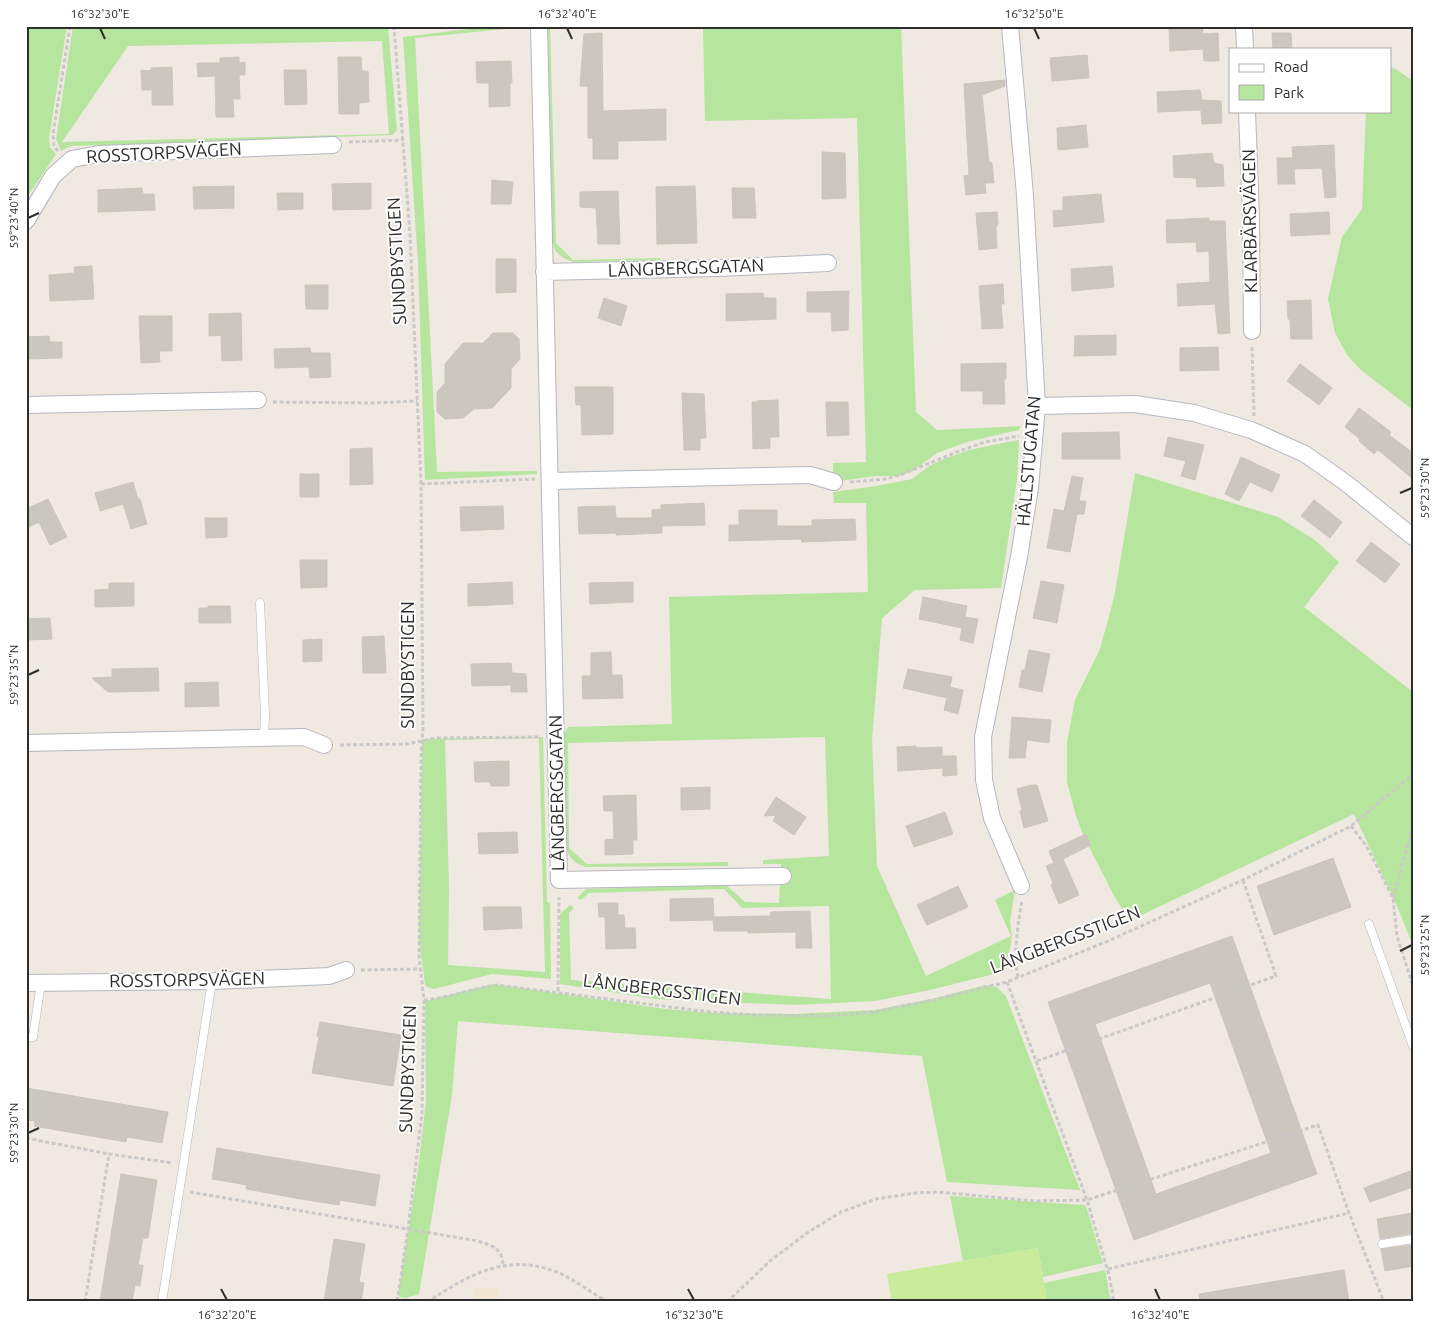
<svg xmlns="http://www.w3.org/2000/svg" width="1439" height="1328" viewBox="0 0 1439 1328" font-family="Ubuntu,sans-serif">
<rect width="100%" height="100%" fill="#efe9e1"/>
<path fill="#f0e6d1" d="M499,1288L497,1302H473L474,1289Z"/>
<path fill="#b6e59e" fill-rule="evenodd" d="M26,26H67L49,138L50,147L56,154L26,199Z
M73,26H388L397,130L392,135L335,137L334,141L332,139L71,146L61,151L56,139ZM382,41L389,134L62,142L128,46Z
M477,26H531V30L526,27L415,38L437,472L537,471V474L425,480L418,263L403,37L477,28Z
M548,26H550L556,243L573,260L660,258L661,260L574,262C561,258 554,253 552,240Z
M703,26H901L916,412L937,430L1021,426L1019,430L967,442L937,453L911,472L898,476H875L833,482V463L866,462L857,118L705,121Z
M1390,68H1394L1413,81V410L1361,370L1347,355L1335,333L1328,299L1342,237L1362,209L1366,111H1390Z
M1018,440L1019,442L1017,479L1001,588L915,590L882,618L872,740L877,866L926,976L1011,936L995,900L1015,890L1010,921L1012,936L1006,971L930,990L875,1001L795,1005L656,999L560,984V914L570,905L574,908L569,913L571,980L831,999L829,906L742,908L724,889L589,893L581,900L577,898L586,889L726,885L745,902L779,903L781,864H763V860L829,856L825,737L568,743L569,848L587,864L728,862V866L586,867C577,865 570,859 567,850L563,736L568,727L672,724L669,597L868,592L866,503H834L833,492L876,486L912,479L929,466L944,459L969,450Z
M1135,473L1278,517L1315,540L1339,562L1304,607L1413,692V946L1397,906L1354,814L1129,921L1112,892L1084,837L1076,816L1067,782V742L1075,700L1100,649L1114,598Z
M543,737L547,902L550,903L551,979L492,974L434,989L427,987L425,985C424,969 420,955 419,940L422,739ZM539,738L545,972L448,965L449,888L445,740Z
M493,984L666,1009L712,1013L793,1014L875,1010L936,998L985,985L997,987L1006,996L1080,1190L947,1182L922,1056L458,1021L452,1095L419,1294L406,1298L400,1297L398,1295L418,1169L426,1101L425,1001Z
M950,1196L1084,1205L1086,1206L1103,1263L1043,1277L1038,1248L963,1261Z
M1105,1270L1111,1302H1047L1044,1283Z"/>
<path fill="#c9ec9a" d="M1038,1248L1047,1302H892L887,1274Z"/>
<path fill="#cbc7bf" stroke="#cbc5ba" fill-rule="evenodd" d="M1202,26L1203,34L1218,33L1219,61H1204L1203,49L1170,51L1169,27Z
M602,33L603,111L666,109V140L618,141V159H593V138H588V86H580L584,34Z
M1272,33H1291L1292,49H1273Z
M1087,55L1089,78L1052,81L1050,58Z
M239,57V63L245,62V75H239L240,99H233L234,117H216L215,76L198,77L197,63H220V58Z
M338,57H361L362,71H368L369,102L359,103V114H339Z
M511,61L512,83H510V106L489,107V83H477L476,62Z
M172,67L173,105H152V90H142L141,70L151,71V68Z
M284,70H306L307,104L285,105Z
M1005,80V86L982,95L989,162L992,163L994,183H985L986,193L966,195L964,176L969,175L964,84Z
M1200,90L1202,100L1221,101L1222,123L1202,124L1201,110L1158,112L1157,92Z
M1086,125L1088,147L1058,150L1057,128Z
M1334,145L1336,197L1325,198L1322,168L1294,169L1295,184H1278L1277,158H1293L1292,147Z
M822,152L845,153L846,198L822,199Z
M1212,153L1214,163L1223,165L1224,186L1197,187L1196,178L1174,177L1173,156Z
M492,180L513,182L511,204H491Z
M371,183V209L333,210L332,184Z
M234,186V208L194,209L193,187Z
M695,186L697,243L657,244L656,187Z
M142,188L143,194H154L155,210L98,212V190Z
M732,188H754L756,218H733Z
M618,191L620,244H598L596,208L580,207V192Z
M277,193H303V209L278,210Z
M1101,194L1104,222L1054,227L1053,211L1063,210V197Z
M997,212L998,224L996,227L997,248L979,250L976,213Z
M1329,212L1330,234L1291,236L1290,214Z
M1209,218V221H1225L1230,333L1218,334L1215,304L1178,306L1177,284L1210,282L1209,251L1197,252L1196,242L1167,243L1166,220Z
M496,259H516V292L496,293Z
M92,266L94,299L50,301L49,275L75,273L74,267Z
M1112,266L1114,287L1072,291L1071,269Z
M1003,284L1004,304H1001L1003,328L982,329L979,286Z
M305,285H328V309H306Z
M849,291L848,330L832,331L831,312H807V292Z
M763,293L764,298H776V319L726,321V294Z
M604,298L627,306L621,326L598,318Z
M1311,300L1312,339H1291L1290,319H1288L1287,301Z
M241,313L242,360L222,361L221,335L209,336V314Z
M139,316H172V351H159L160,362L141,363Z
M493,333H513L519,339L520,359L511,369V388L492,408L474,409L463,418L445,419L437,412V392L445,383V364L463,343H483Z
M1116,335V355L1074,356L1075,336Z
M49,336L50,342H62V358L26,359V337Z
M1218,347L1219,370L1180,371V348Z
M310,348L311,353H330L331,377L310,378L309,367L275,368L274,349Z
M1006,363V379H1004L1005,404H983V391H961V364Z
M1300,364L1332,388L1319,405L1287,381Z
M575,387H613V434L582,435L581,405H576Z
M682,393L704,394L706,438H700V450H684Z
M778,400L779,437H770V448L753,449L752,402H757V401Z
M826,402H848L849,435L827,436Z
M1359,408L1391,432L1389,435L1413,453V479L1378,450L1374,454L1359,441L1360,439L1345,427Z
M1119,432L1120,459H1062V433Z
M1168,437L1204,445L1195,480L1181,476L1186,461L1164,456Z
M372,448L373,484L350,485V449Z
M1241,457L1280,475L1272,492L1250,482L1239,501L1225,494Z
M300,474H319V497H300Z
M1072,476L1083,478L1079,501H1086L1084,514H1077L1070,552L1047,548L1054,509L1064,511Z
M133,482L138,499H140L147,524L131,529L123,504L100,511L95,493Z
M48,499L67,537L50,545L39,522L26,528V509Z
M1314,500L1342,522L1330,538L1301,516Z
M704,503L705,525L662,526V533L616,535V533L579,534L578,507L615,506L616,518H652V510L661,509V505Z
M503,506L504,529L461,531L460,507Z
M739,510H777V526H812V520L855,519L856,540L802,542L801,539L729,541V525H739Z
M205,518H227V537L206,538Z
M1371,542L1400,564L1385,583L1356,561Z
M300,560H327V587L301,588Z
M1041,581L1064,585L1057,623L1033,618Z
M512,582L513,604L468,606V584Z
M633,582V602L590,604L589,583Z
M109,583H134V606L95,607V590L109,589Z
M923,597L967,606L965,617L978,619L973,643L960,640L962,628L919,619Z
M208,606H230L231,623H199V608H208Z
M50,618L52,639L27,640L26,619Z
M384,636L386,673H363L362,637Z
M322,639V661L303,662V640Z
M1029,650L1050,654L1042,692L1019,687L1022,670H1025Z
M611,652L612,675H622L623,698L583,699L582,676H591V653Z
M511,663L512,673L526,674L527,692H511V685L472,686L471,664Z
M158,668L159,691L108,692L92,678L112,677V669Z
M908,669L952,677L950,687L963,690L958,714L944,710L947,698L903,688Z
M218,682L219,706L185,707V683Z
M1012,717L1051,720L1049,743L1027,740L1025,758H1009Z
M916,746V748L942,747V756H956L957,775L943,776V768L898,771L897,747Z
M509,761V786H491L490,782H475L474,762Z
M1031,785H1037L1048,821L1024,828L1020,811L1022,810L1017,789Z
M710,787V809L681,810V788Z
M636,795L637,840H633V854L605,855V840L614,839L613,811H604L603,796Z
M776,797L806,817L794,835L773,821L776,815L764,816Z
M945,812L953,834L914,847L906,826Z
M517,832L518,853L479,854L478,833Z
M1086,834L1091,845L1061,860L1063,859L1079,895L1059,904L1051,885L1053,883L1046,866L1054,863L1049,851Z
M1333,858L1351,907L1274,935L1257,886Z
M958,886L968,907L927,925L917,905Z
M713,898L714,917L770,916L771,912L810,911L812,948H796V932L748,933V931H714L713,920L670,921V899Z
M598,903H618V915H624L625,928H635L636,948L606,949L605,917H599Z
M483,907H521L522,928L484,930Z
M1232,936L1317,1174L1134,1240L1048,1002ZM1210,983L1271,1153L1156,1194L1095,1024Z
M320,1022L401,1035L393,1086L312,1073L319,1037L317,1036Z
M26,1088L168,1112L162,1143L127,1137L126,1142L34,1126L35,1121L26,1120Z
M217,1148L380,1175L375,1206L340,1200L339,1205L301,1199L246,1189L247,1185L212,1179Z
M1413,1170V1187L1370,1202L1364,1188Z
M121,1174L157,1180L148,1238H143L138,1265H143L140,1286L135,1285L132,1302H100Z
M1413,1213V1233L1380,1239L1377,1219Z
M334,1239L365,1244L359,1282L364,1283L361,1302H324Z
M1413,1245V1266L1385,1271L1381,1249Z
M1344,1270L1349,1302H1200L1199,1294Z"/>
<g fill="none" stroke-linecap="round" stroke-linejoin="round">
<g stroke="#b4b7c1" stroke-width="9">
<path id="service" d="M260,603L265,715L264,738
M1369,924L1413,1046
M26,1037H33L41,983
M1382,1244L1413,1239
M162,1302L212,981"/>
</g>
<g stroke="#b4b7c1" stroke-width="18">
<path id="minor" d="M539,26L559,880L783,876
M1010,26L1025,195L1037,406L1030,488L1019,557L983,737L984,780L992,818L1021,886
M1244,26L1245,49
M1247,111L1251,217L1252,331
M26,221L53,176L72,159L99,154L333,145
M544,272L717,268L828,263
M26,405L258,400
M1037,406L1135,404L1194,413L1251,430L1305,454L1346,483L1413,537
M551,481L810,475L834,482
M26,743L304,737L324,745
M26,983L212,981L329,976L346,970"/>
</g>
<path stroke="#c9c9c9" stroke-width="3" stroke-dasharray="4 2.5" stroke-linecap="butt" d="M394,26L410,234L421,484L423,729L421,757L419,957L424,1000L422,1113L408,1229L397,1302
M349,142L404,140
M58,151L54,146L53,134L70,26
M1252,347L1254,416
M273,402L372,403L417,401
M850,482L886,479L900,475L962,450L985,442L1019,436
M421,484L535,479
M340,745L407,744L436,738L540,737
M1351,826L1367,847L1393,898L1397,936L1413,986
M1393,898L1413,825
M361,970L420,969
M1018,977C1013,957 1018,923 1022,901
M1007,982L1087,1200L1109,1275L1114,1302
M558,991L559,897
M424,1000C449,998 473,988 497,985L710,1012L758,1015L825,1016L874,1012L933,1000L1007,982L1108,941L1243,880L1351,826L1413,774
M1037,1061L1276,976L1243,880
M26,1138L109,1154
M190,1192L478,1241C493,1246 503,1249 503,1266
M1108,1269L1349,1213
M85,1302L109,1154L173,1163
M427,1302C468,1276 504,1253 554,1271C573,1278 590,1292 608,1302
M727,1302L770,1261L807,1233L841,1212L876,1199L915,1193L937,1192L1035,1201L1087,1200L1318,1125L1349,1213L1384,1302"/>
<use href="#service" stroke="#fff" stroke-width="8"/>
<use href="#minor" stroke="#fff" stroke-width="16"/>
</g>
<path fill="none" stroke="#2e2e2e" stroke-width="2" d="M100,28L105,39M567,28L572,39M1034,28L1039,39M28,218L39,213M1400,493L1412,488M28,675L39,670M1400,951L1412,945M28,1133L39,1128M221,1289L227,1300M688,1289L694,1300M1155,1289L1160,1300"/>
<g text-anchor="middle" stroke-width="4" stroke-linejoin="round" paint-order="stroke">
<g font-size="18" fill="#2e2e2e" stroke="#fff">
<text transform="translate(164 153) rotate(-3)" y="6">ROSSTORPSVÄGEN</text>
<text transform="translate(1250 221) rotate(-91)" y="6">KLARBÄRSVÄGEN</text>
<text transform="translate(397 261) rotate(-93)" y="6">SUNDBYSTIGEN</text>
<text transform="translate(686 268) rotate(-2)" y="6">LÅNGBERGSGATAN</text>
<text transform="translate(1029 461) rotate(-85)" y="6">HÄLLSTUGATAN</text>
<text transform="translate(408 665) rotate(-90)" y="6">SUNDBYSTIGEN</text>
<text transform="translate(557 793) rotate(-91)" y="6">LÅNGBERGSGATAN</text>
<text transform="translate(1065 940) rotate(-21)" y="6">LÅNGBERGSSTIGEN</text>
<text transform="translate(187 980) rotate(-1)" y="6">ROSSTORPSVÄGEN</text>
<text transform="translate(662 990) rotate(7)" y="6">LÅNGBERGSSTIGEN</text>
<text transform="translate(408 1069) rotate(-88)" y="6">SUNDBYSTIGEN</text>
</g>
</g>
<rect width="1439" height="1328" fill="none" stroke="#ffffff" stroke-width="55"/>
<rect x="1229" y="48" width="162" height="65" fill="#ffffff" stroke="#ababab"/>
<rect x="1239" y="64" width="25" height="8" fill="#ffffff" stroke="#ababab"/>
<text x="1274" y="72" font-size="15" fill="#2e2e2e">Road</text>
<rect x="1239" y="85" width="25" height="15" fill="#b6e59e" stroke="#ababab"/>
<text x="1274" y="98" font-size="15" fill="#2e2e2e">Park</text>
<rect x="28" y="28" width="1384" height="1272" fill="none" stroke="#2e2e2e" stroke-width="2"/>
<g font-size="12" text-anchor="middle" fill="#2e2e2e">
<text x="100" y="18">16°32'30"E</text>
<text x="567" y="18">16°32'40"E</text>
<text x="1034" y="18">16°32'50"E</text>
<text transform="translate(14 218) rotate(-90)" y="4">59°23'40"N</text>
<text transform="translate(1425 488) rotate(-90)" y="4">59°23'30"N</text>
<text transform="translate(14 675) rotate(-90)" y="4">59°23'35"N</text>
<text transform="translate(1425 945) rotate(-90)" y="4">59°23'25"N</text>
<text transform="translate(14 1133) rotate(-90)" y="4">59°23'30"N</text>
<text x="227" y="1319">16°32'20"E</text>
<text x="694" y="1319">16°32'30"E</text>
<text x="1160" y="1319">16°32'40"E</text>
</g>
</svg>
